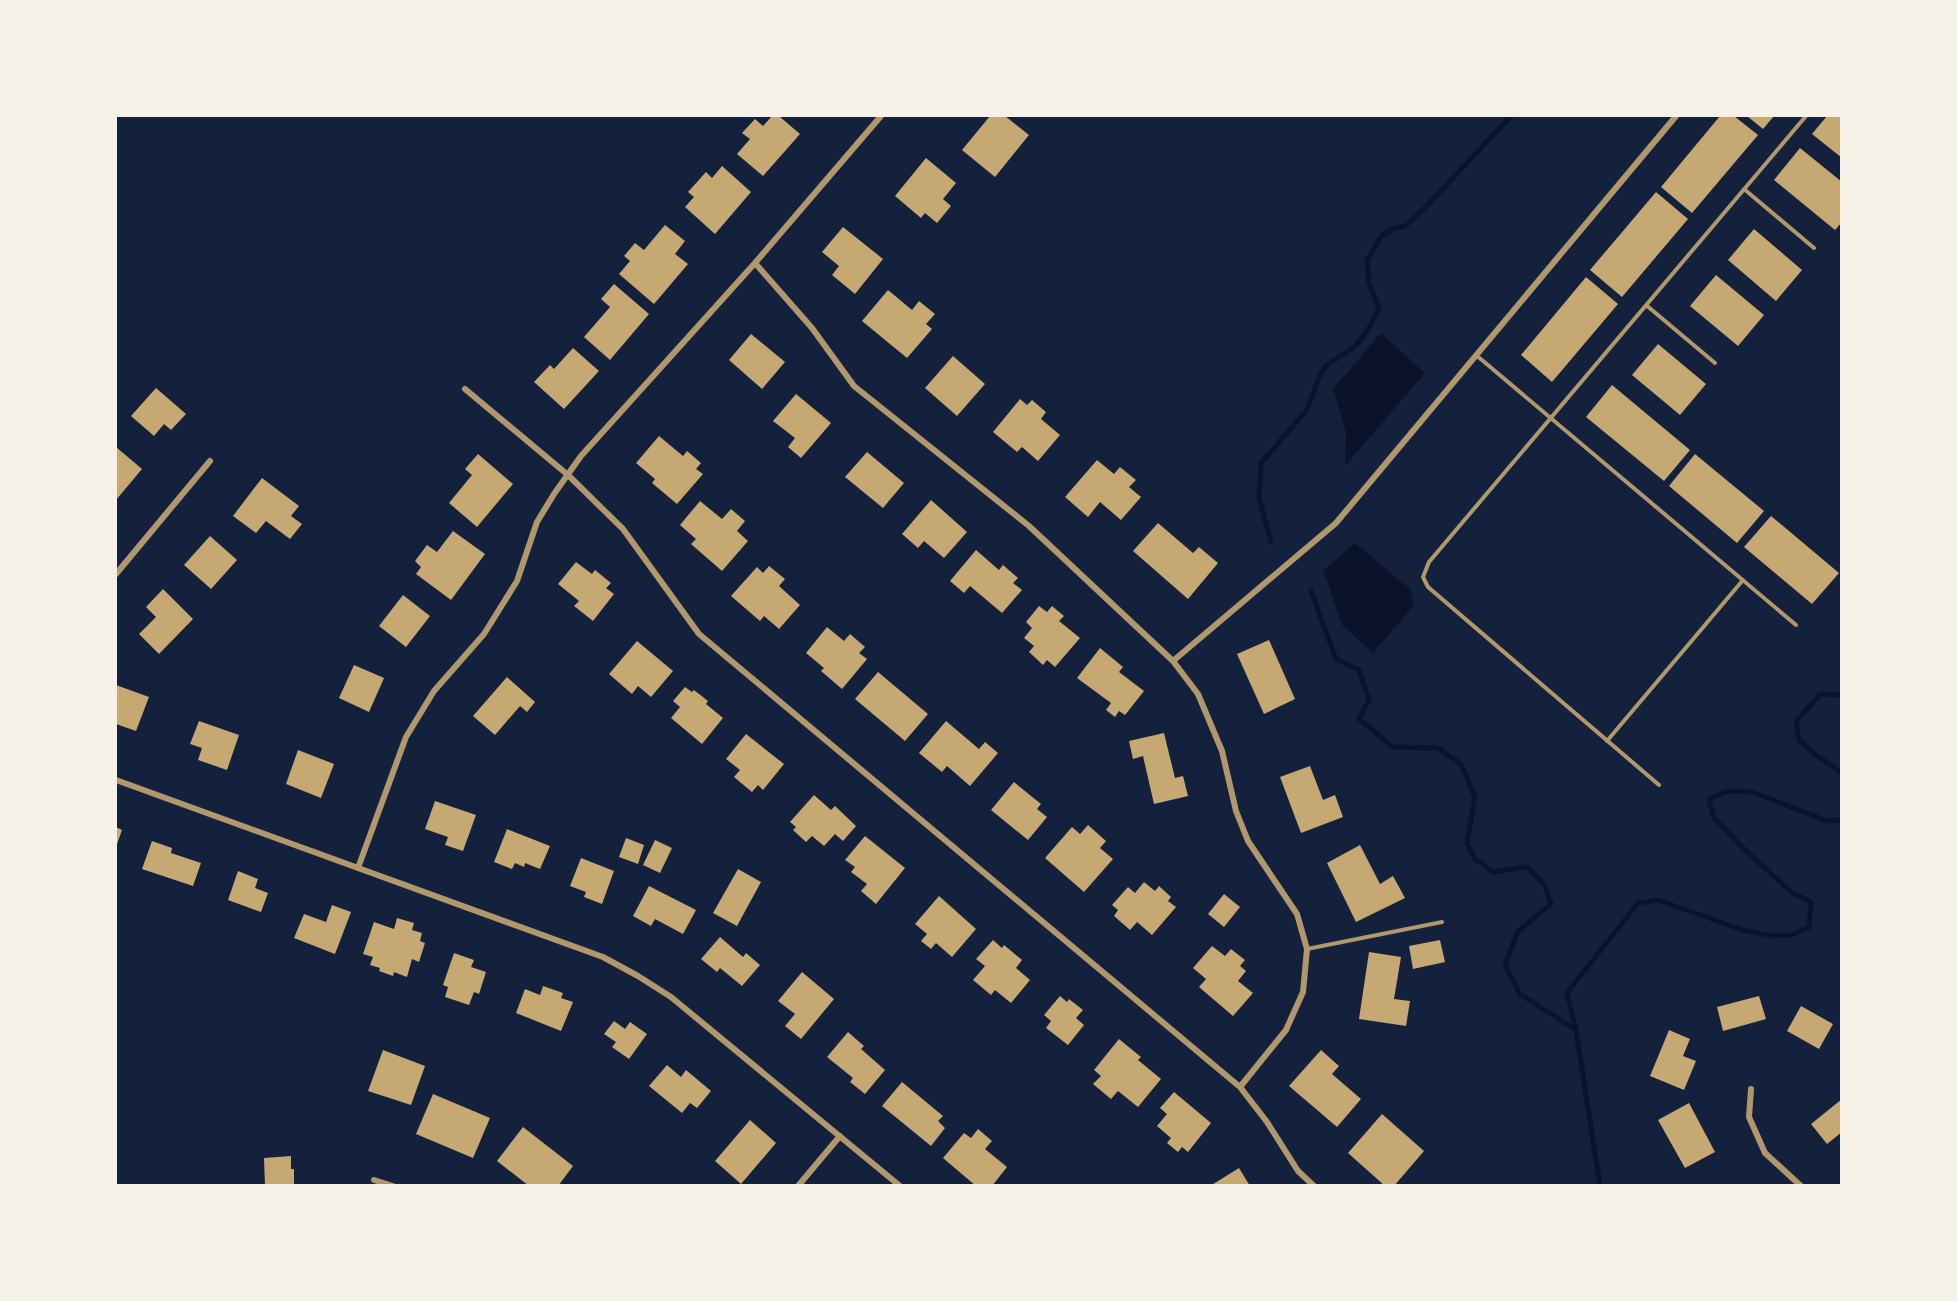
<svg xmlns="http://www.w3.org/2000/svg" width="1957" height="1301" viewBox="0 0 1957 1301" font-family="'IBM Plex Sans',sans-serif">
<rect width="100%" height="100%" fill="#14213d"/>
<path fill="#0b132b" d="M1381,333L1425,373L1345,466L1346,433L1333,389Z
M1355,543L1410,589L1414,605L1373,653L1341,624L1328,582L1323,571Z"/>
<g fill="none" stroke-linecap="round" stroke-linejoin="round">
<path stroke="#0b132b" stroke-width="5" d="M1271,542L1259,498L1261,463L1307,410L1320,375L1327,365L1356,346L1369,328L1379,308L1369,283L1367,260L1381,236L1393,229L1405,226L1423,210L1511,116
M1311,591L1336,659L1359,670L1369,700L1359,719L1393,747L1438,748L1461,764L1475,797L1467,843L1474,858L1493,872L1528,867L1545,886L1551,904L1518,931L1505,965L1520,994L1576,1030L1600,1186
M1842,695L1820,694L1796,722L1799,740L1813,753L1842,773
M1576,1030L1567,993L1638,903L1658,900L1743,930L1773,936L1792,935L1809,927L1811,902L1791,892L1744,849L1714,818L1709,800L1726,791L1752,792L1827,821L1842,820"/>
</g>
<path fill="#c6a872" d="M772,116H779L800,134L763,176L737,154L750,139L742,133L755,119L763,126Z
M990,116H1005L1029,135L995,177L962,150Z
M1720,116H1734L1758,135L1692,213L1661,187Z
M1747,116H1774L1763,129Z
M1827,116H1842V158L1812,134Z
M1800,148L1842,182V222L1835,230L1774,180Z
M926,158L956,183L943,199L951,206L937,223L925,213L921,218L895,196Z
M722,166L751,192L715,234L685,207L694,197L688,192L706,172L712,178Z
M1656,192L1688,219L1622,297L1590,270Z
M665,225L685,241L675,254L688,264L654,304L619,274L630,261L624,256L635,243L644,250Z
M843,227L883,259L855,294L832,275L839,266L822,252Z
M1754,229L1802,270L1776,301L1728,260Z
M1716,275L1764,315L1738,346L1690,306Z
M1586,277L1618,304L1552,382L1521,355Z
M614,284L649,314L610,360L584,337L610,307L601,299Z
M888,290L912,310L919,301L935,314L926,324L932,329L907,358L862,321Z
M751,334L785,362L762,389L729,360Z
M1658,344L1706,384L1680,415L1632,375Z
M573,348L599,371L564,409L534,382L550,365L554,369Z
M953,356L985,384L957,416L925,388Z
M1612,385L1690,450L1664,481L1586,417Z
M156,388L186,414L171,430L164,424L154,436L131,416Z
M796,394L831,423L801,458L788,447L795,438L773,421Z
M1020,399L1027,405L1032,400L1046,412L1041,419L1060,435L1038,461L1022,447L1017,452L993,432Z
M659,436L683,456L687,451L701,463L696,469L703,474L677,504L652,483L655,479L636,463Z
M116,447L142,469L116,500Z
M867,452L904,483L883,508L845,477Z
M478,454L513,484L477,527L449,503L472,475L465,469Z
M1695,454L1764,511L1737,543L1669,486Z
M1097,460L1114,474L1120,467L1136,480L1129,487L1141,497L1121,520L1100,502L1088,517L1065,497Z
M262,478L299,506L291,516L302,524L290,539L266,521L256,533L233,516Z
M931,500L967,532L944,558L924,541L918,548L902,534Z
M700,501L722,519L731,509L745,521L737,531L748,541L722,571L691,544L696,539L680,525Z
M1771,516L1839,573L1812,604L1744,547Z
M1158,523L1193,553L1199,547L1218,563L1188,599L1133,551Z
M453,531L485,554L451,600L416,574L421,567L415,561L427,545L437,552Z
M210,536L237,560L211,589L184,565Z
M976,550L999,570L1003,565L1018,578L1013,583L1022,590L1002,613L970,586L964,593L950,581Z
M576,562L592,574L595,570L611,583L606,588L614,594L593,621L574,606L579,601L558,584Z
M769,566L785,579L779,586L800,605L779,629L764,616L760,621L731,596L757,567L763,573Z
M163,589L193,619L159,654L139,634L156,617L146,607Z
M403,595L430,616L406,647L379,626Z
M1039,606L1047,612L1052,606L1064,616L1059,621L1080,638L1055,667L1047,660L1043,665L1029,652L1034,646L1024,638L1032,628L1026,622Z
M827,627L844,641L850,634L865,647L859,653L867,659L842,689L821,671L824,668L806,653Z
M1269,640L1295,699L1264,714L1237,654Z
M637,641L673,671L651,697L638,686L632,694L609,674Z
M1100,648L1123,667L1119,672L1144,691L1125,715L1119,711L1115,717L1106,710L1111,703L1077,678Z
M354,665L384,678L369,712L339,698Z
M878,672L928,714L905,741L855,699Z
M507,677L535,702L527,712L520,706L495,735L473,716Z
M116,685L149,697L136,731L116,724Z
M685,687L692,692L694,690L708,701L706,704L723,718L702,744L671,718L680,707L673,701Z
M199,721L239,735L227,770L198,760L202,748L190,744Z
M946,721L979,749L985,742L998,753L970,786L947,766L942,772L919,753Z
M1164,733L1175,778L1183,776L1188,796L1154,804L1143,756L1133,759L1129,741Z
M746,734L784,764L763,790L758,785L752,792L734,777L740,770L726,759Z
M298,750L334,764L321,798L286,784Z
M1310,766L1323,800L1335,795L1343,817L1301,833L1280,777Z
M1014,782L1041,804L1037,809L1047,817L1028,840L991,810Z
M814,795L831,810L835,806L856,826L843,841L835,834L824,846L812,836L806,842L793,830L796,827L790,822Z
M435,801L476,815L463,851L445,845L448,837L425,829Z
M1088,825L1106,841L1100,848L1113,859L1084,892L1045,858L1072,827L1080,834Z
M116,827L122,830L116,847Z
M507,829L550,846L540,869L525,863L524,867L515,863L512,869L494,862Z
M865,836L905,868L876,904L861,891L867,884L851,872L855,867L845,860Z
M626,838L644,845L638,864L619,857Z
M655,840L672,848L660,873L643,865Z
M152,841L172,848L171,853L201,863L193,886L142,869Z
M1360,845L1380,884L1393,876L1405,898L1356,922L1327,863Z
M581,858L614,871L602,904L584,897L586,892L570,886Z
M738,869L761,882L737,926L713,913Z
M238,871L258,879L255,888L268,893L261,912L228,900Z
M1144,882L1155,891L1159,886L1171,897L1168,901L1176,907L1152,935L1137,922L1130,930L1114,916L1118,910L1112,905L1128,887L1135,893Z
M649,886L696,910L683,934L655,919L651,926L633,916Z
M1224,894L1240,907L1224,927L1208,914Z
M939,896L976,929L952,957L936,943L931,949L921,941L927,934L915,924Z
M332,905L351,912L335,954L294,938L304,914L326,922Z
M397,918L414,923L412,930L422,933L420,941L425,943L419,962L412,959L407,977L394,972L393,976L379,971L380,968L370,965L373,957L363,954L374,922L394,929Z
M720,937L743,957L746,953L760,965L742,986L720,968L717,972L701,959Z
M993,940L1002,948L1004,945L1022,960L1016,968L1030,980L1011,1003L995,990L991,995L973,980L985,966L976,959Z
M1440,940L1445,962L1413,969L1409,946Z
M1212,946L1225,956L1231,949L1245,960L1240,966L1246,971L1238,981L1253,993L1233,1016L1199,987L1206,979L1193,968Z
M1369,952L1401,957L1394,999L1410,1001L1406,1026L1359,1019Z
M454,953L474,960L471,967L486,972L479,994L474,992L469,1005L445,997L448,987L443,985Z
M802,972L834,999L801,1039L785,1026L795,1014L778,1001Z
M543,986L563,993L561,998L573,1002L561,1031L516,1013L525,989L540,995Z
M1060,996L1067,1002L1069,999L1083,1010L1076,1018L1084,1025L1068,1045L1046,1028L1051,1021L1044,1015Z
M1759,996L1766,1019L1723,1031L1717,1007Z
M1801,1006L1833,1024L1819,1049L1787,1031Z
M614,1021L625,1029L630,1022L647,1034L629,1059L612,1047L616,1042L604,1034Z
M1669,1030L1690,1039L1683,1056L1696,1061L1684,1090L1650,1076Z
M848,1032L864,1046L861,1049L885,1070L865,1094L850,1082L853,1078L827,1057Z
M1119,1039L1141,1057L1138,1060L1161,1079L1138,1107L1118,1091L1111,1099L1093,1084L1101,1076L1094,1070Z
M383,1050L425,1066L411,1105L368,1091Z
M1321,1050L1339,1066L1332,1074L1361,1099L1337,1127L1289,1086Z
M667,1065L681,1077L686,1070L711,1091L697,1108L690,1103L682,1113L649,1086Z
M902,1082L943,1116L938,1121L945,1128L931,1146L882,1106Z
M1174,1092L1211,1123L1188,1152L1182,1147L1178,1152L1167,1143L1171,1138L1157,1126L1167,1114L1160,1108Z
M433,1094L490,1118L473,1158L416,1134Z
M1842,1099V1132L1827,1144L1811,1124Z
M1689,1103L1715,1152L1685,1168L1658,1120Z
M1382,1114L1424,1151L1394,1186H1385L1348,1153Z
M750,1120L776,1143L741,1184L715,1161Z
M523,1127L573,1166L558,1186H529L497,1161Z
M978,1129L992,1141L985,1149L1007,1167L992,1186H976L943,1158L964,1133L971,1138Z
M291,1156V1169H294V1186H265L264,1158Z
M1239,1168L1250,1186H1210Z"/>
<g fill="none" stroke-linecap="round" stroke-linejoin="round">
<path stroke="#b1986c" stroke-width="4" d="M1744,189L1814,248
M1646,305L1715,363
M1476,355L1796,625
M1607,741L1743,580
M1659,785L1428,587L1423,577L1429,562L1806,116
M1307,949L1442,922"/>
<path stroke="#b1986c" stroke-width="6" d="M755,263L812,328L854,386L1029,526L1173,661L1198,694L1222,751L1236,811L1248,841L1297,914L1307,949L1303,992L1286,1030L1240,1087
M465,389L568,475L623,529L699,634L1240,1087L1267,1122L1298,1171L1314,1186
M116,574L210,461
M1173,661L1336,523L1676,116
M116,780L603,957L638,976L671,997L900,1186
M358,868L406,737L434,691L484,634L517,581L537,522L554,494L581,456L755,263L881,116
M1751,1089L1749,1117L1765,1153L1801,1186
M374,1180L393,1186
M798,1186L840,1136"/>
</g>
<rect width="1957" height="1301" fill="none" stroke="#f6f1e7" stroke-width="234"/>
</svg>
